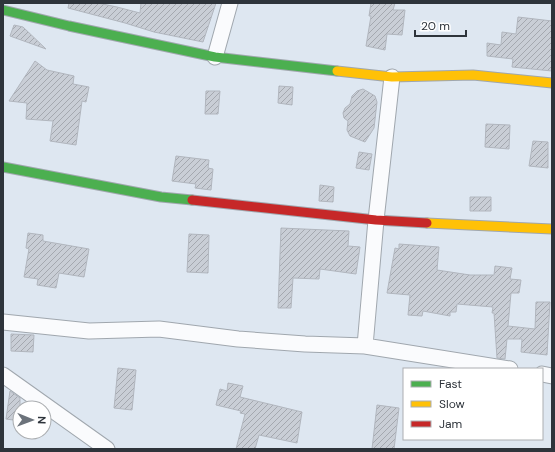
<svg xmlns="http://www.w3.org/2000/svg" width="555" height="452" viewBox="0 0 555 452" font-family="'DM Sans',sans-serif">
<defs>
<pattern id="building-hatch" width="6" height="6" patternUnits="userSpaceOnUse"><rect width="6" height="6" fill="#c9ced6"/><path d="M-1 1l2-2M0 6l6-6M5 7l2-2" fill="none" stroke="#a4a8af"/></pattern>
</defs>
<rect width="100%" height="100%" fill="#dee7f1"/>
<path fill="url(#building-hatch)" stroke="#b1b6be" d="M69,3H98L117,7L140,13L141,3H216L203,42L154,32L125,23L68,8Z
M371,3H395L393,10H405L402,35L387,34L385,50L366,46L371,16H369Z
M518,17L552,21V71L512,67L513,59L487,56V43L501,45L502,32L516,34Z
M14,25L23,27L46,49L10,36Z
M35,61L47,70L74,76L73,84L89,87L86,102L82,101L76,145L50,141L53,121L26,119L27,103L9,101Z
M279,86L293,87L292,105L278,103Z
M363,89L375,96L377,102L374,128L365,142L350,136L347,130L348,121L344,118L343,113L345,108L350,104L352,96L357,91Z
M206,91H220L218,114H205Z
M486,124L510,125L509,149L485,147Z
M533,141L548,142V168L529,166Z
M359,152L372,154L369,170L356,168Z
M176,156L209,160L208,168L213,169L211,190L195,188L196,184L172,181Z
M320,185L334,187L333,202L319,201Z
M470,197H491V211H470Z
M281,228L349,231L348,246L360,247L356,274L320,269L319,279L293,278L291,308H278Z
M28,233L43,235V241L89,249L84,277L59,273L56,288L37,285L38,279L24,277L29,249L26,248Z
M189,234L209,235L208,273L187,272Z
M399,244L439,247L437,270L470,275H494L495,266L512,268L510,279L521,280L519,293H511L508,326L535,329L536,302H550L547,355L521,352L522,339H507L505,359L497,358L494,313H492L493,307L457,304L456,312H450V316L423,311L422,316L408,315L410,295L387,293L395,248L399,249Z
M11,334L34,335L33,352L11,351Z
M118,368L136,370L132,410L114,408Z
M228,383L243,386L240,397L302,412L297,443L259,435L255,449H236L245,414L240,413L241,411L216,405L220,389L227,391Z
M10,391L20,398V421L6,419Z
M377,405L399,408L394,449H372Z"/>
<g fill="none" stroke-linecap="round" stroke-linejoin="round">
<g stroke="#a0a7ae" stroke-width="17">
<path id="street" d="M215,57L230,3
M3,322L89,331L159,329L238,339L305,344L365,346L510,369
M365,346L376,220L392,77
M542,374L552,376
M3,375L107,449"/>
</g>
<g stroke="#a0a7ae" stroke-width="11">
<path id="fast" d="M3,10L69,26L215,57L337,71
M3,167L161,197L192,200"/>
</g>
<g stroke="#a0a7ae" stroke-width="11">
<path id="slow" d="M337,71L392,77L473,75L552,83
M427,223L552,229"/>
</g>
<g stroke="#a0a7ae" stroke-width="11">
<path id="jam" d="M192,200L376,220L427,223"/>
</g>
<use href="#street" stroke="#fafbfd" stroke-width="15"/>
<use href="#fast" stroke="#4caf50" stroke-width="9"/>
<use href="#slow" stroke="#ffc107" stroke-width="9"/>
<use href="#jam" stroke="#c62828" stroke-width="9"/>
</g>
<rect width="555" height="452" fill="none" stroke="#2e343b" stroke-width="8"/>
<rect x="403" y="368" width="140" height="72" fill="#ffffff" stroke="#abaeb1"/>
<rect x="411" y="381" width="20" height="6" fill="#4caf50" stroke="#abaeb1"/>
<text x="439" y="388" font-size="12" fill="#2e343b">Fast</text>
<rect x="411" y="401" width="20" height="6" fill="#ffc107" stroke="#abaeb1"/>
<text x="439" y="408" font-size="12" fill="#2e343b">Slow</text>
<rect x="411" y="421" width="20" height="6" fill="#c62828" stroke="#abaeb1"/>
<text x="439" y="428" font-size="12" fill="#2e343b">Jam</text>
<g transform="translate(32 420) rotate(91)"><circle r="19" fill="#ffffff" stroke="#abaeb1"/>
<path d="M0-3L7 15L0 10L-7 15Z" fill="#6c737b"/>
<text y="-6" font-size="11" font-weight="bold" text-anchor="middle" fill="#2e343b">N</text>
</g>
<path d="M415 30v6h51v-6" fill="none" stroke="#2e343b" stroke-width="2"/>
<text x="421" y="30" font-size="12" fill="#2e343b" stroke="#ffffff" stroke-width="3" paint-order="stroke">20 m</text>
</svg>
